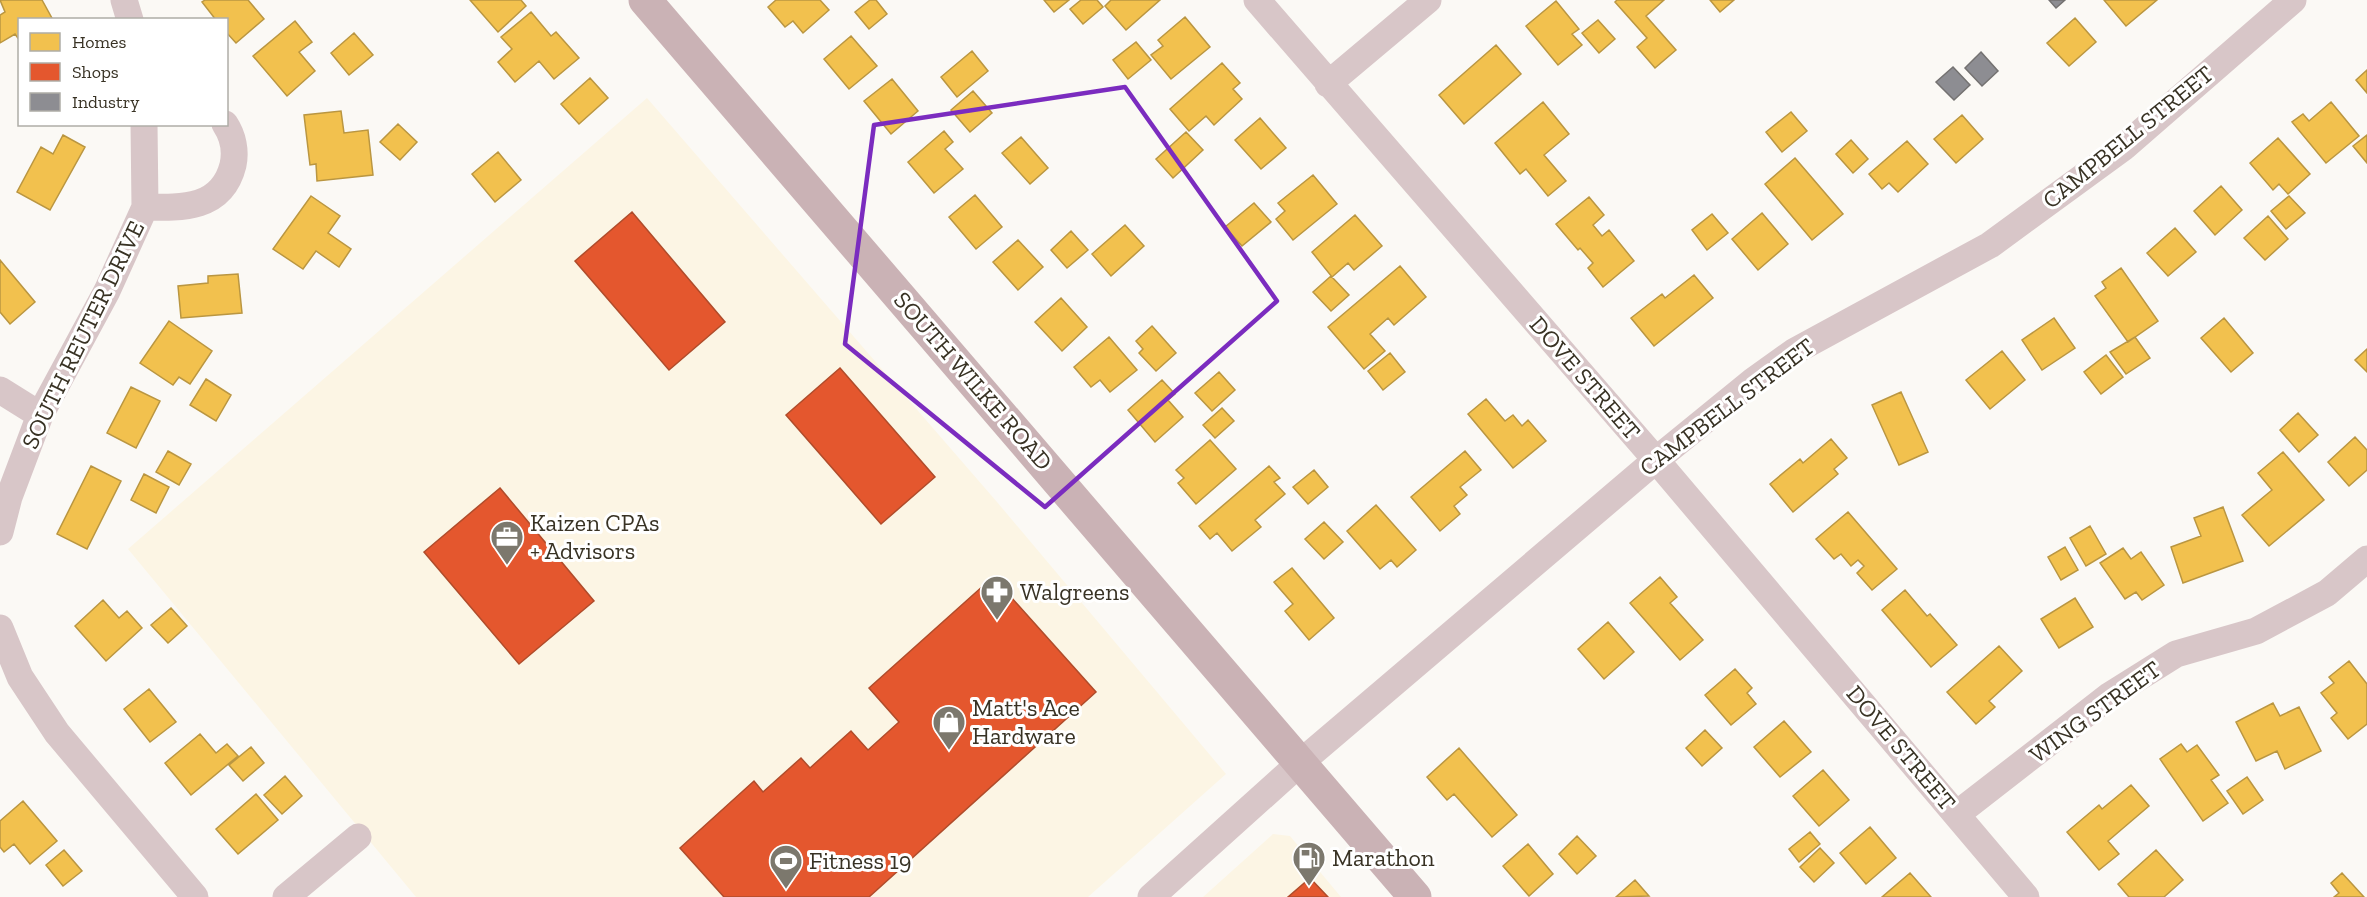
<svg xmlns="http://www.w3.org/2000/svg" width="2367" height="897" viewBox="0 0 2367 897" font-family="'Zilla Slab',serif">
<rect width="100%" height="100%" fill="#fbf9f5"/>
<path fill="#fcf5e4" d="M647,98L997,502L1226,774L1088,897H416L128,549Z
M1273,834L1290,836L1341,897H1203Z"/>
<path fill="#f2c14e" stroke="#ba9641" stroke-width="1.5" d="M0,0H42L53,20H20V41L15,34L0,43V15L5,12Z
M205,0H248L264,19L236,43L226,32V20H216L202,2Z
M470,0H521L526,6L498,32Z
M776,0H820L829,10L803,33L793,21L785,27L768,7Z
M870,0H876L887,14L869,29L855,12Z
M1044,0H1069L1054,12Z
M1081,0H1097L1103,7L1083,24L1070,9Z
M1111,0H1160L1126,30L1105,6Z
M1617,0H1664L1646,16L1676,50L1655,68L1637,47L1647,38L1615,2Z
M1710,0H1734L1720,12Z
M2104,0H2157L2126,26Z
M1556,1L1579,29L1572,34L1582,45L1558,65L1526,26Z
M531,12L551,36L556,32L579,58L554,79L539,61L515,82L498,62L512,49L501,37Z
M1185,17L1210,47L1171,79L1151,55L1163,46L1158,40Z
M2075,18L2096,42L2069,66L2047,43Z
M1598,20L1615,39L1599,53L1582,33Z
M295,21L312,42L299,52L315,71L287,96L253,56Z
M354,33L373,55L349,75L331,53Z
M851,36L877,66L849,89L824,59Z
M1136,42L1151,60L1128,79L1113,60Z
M1496,45L1521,74L1464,124L1439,95Z
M972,51L988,71L957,97L941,77Z
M1222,63L1240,83L1233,89L1242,99L1214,125L1206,116L1189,131L1170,109Z
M2367,70V93L2356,80Z
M590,78L608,98L579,124L561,104Z
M892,79L918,111L891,134L864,101Z
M973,91L992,113L970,132L951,110Z
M1543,102L1569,134L1544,155L1566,181L1548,196L1526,169L1520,174L1495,143Z
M2331,102L2359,136L2326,163L2292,122L2303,114L2309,121Z
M341,111L344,133L368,130L373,175L317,181L316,164L310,165L304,115Z
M1791,112L1807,131L1782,152L1766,132Z
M1962,115L1983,139L1956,163L1934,139Z
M1260,118L1286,148L1261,169L1235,140Z
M398,124L417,142L400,160L380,142Z
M944,131L953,142L945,149L963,169L934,193L908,162Z
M1186,132L1203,150L1173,178L1156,159Z
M63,135L85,147L50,210L17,192L41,147L53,154Z
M2367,135V163L2353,146Z
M1021,137L1048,168L1030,184L1002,153Z
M2278,138L2310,174L2288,194L2279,184L2273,190L2250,163Z
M1851,140L1868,159L1853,173L1836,154Z
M1907,141L1928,164L1898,192L1889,183L1882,189L1869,174Z
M498,152L521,180L495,202L472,174Z
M1795,158L1843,214L1812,240L1765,184Z
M1313,175L1337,204L1293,240L1276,219L1285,211L1278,203Z
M2221,186L2242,210L2215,235L2194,211Z
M975,195L1002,227L976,249L949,217Z
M311,196L340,216L328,233L351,249L339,267L316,251L303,269L273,249Z
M2289,196L2305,213L2286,229L2271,211Z
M1589,197L1604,215L1593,225L1602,236L1609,230L1634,261L1603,287L1588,268L1593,263L1580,248L1578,250L1556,224Z
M1254,203L1271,222L1242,246L1225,227Z
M1762,213L1788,244L1758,270L1732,239Z
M1712,214L1728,233L1707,250L1692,230Z
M1355,215L1382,246L1354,270L1348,263L1332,277L1312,252Z
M2268,216L2288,239L2265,260L2244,238Z
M1125,225L1144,246L1111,276L1092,254Z
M2175,228L2196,252L2168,276L2147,253Z
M1071,231L1088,250L1067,268L1051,250Z
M1018,240L1043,267L1018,290L993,262Z
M0,260L35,302L10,324L0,312Z
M1400,266L1426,297L1394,325L1388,318L1370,334L1385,351L1364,369L1328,327Z
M2121,268L2158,321L2128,342L2095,296L2106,288L2102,282Z
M238,274L242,313L181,318L178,286L208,283V276Z
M1694,275L1713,298L1654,346L1631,318L1662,294L1665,298Z
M1331,276L1349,295L1331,311L1313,292Z
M1061,298L1087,327L1062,351L1035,322Z
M2054,318L2075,348L2042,370L2022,340Z
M2224,318L2253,353L2231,372L2201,338Z
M169,321L212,351L190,384L179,377L173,385L140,363Z
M1152,326L1176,353L1156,371L1139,353L1143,349L1136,341Z
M1109,337L1137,370L1110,392L1100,380L1091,387L1074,367Z
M2135,337L2150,358L2126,374L2110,352Z
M2367,349V372L2355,360Z
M2002,351L2025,380L1990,409L1966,380Z
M1390,353L1405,372L1383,390L1368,371Z
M2106,355L2123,377L2101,394L2084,372Z
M1219,372L1235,390L1212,411L1195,393Z
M206,379L231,395L216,421L190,405Z
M1162,380L1175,394L1168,400L1183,417L1155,442L1128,410Z
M131,387L160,401L136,448L107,433Z
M1901,392L1928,452L1899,465L1872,405Z
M1486,399L1505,421L1513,415L1522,426L1528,420L1546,441L1513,468L1468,414Z
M1222,408L1234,421L1215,438L1203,425Z
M2298,413L2318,435L2299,452L2280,430Z
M2355,437L2367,450V470L2349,486L2328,462Z
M1831,439L1847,458L1834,469L1838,474L1793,512L1770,484L1800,459L1803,463Z
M1210,440L1236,469L1196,504L1178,483L1184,478L1176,470Z
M168,451L191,464L179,485L156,472Z
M1465,451L1481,470L1460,487L1467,495L1454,506L1460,514L1440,531L1411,497Z
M2283,452L2324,500L2269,546L2242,515L2272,490L2258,473Z
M91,466L121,481L87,549L57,534Z
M1269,466L1280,478L1274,482L1285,494L1255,520L1261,527L1232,551L1217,533L1210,539L1199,526Z
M1314,470L1328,487L1308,504L1293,487Z
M144,474L169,487L156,513L131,500Z
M1376,505L1416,550L1397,567L1391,560L1380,569L1347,531Z
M2223,507L2243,561L2183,583L2171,547L2201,536L2194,518Z
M1848,512L1897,569L1872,590L1857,573L1864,566L1858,560L1851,566L1841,554L1834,559L1816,539Z
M1324,522L1343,542L1324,559L1305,539Z
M2090,526L2106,554L2086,566L2070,538Z
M2065,547L2078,570L2061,580L2048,557Z
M2123,548L2131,559L2141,552L2164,585L2142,600L2136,592L2125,599L2100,563Z
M1292,568L1334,618L1309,640L1285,611L1293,604L1274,582Z
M1660,577L1677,597L1670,603L1703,640L1680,660L1630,603Z
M1905,590L1927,616L1930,614L1957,645L1931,667L1882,610Z
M2075,598L2093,627L2059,648L2041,619Z
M103,600L119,618L127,611L142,628L106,661L75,626Z
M171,608L187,626L168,643L151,625Z
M1608,622L1634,652L1604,679L1578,649Z
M1999,646L2022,671L1989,701L1995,707L1976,724L1947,692Z
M2349,661L2367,684V724L2348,739L2331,718L2337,713L2321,693L2334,683L2329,677Z
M1735,669L1752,688L1747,693L1756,704L1731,725L1705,695Z
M149,689L176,722L150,742L124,709Z
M2273,703L2280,716L2299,707L2321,751L2285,769L2277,751L2256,761L2236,722Z
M1784,721L1811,752L1780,777L1754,747Z
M1705,730L1722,748L1702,766L1686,748Z
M200,734L216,753L227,744L238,756L191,795L165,763Z
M2181,744L2187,752L2197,745L2219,775L2211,780L2228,803L2203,821L2160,759Z
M251,747L264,763L243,781L229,765Z
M1459,748L1517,815L1492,837L1454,794L1447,800L1427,777Z
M1823,770L1849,800L1819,826L1793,796Z
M285,776L302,796L282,814L264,795Z
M2247,777L2263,800L2243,814L2227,791Z
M2131,785L2149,806L2108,841L2119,854L2099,870L2067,832L2099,805L2102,809Z
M256,794L278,820L238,854L216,829Z
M23,801L57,841L30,864L14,844L4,852L0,847V821Z
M1870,827L1896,858L1866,884L1840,853Z
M1810,832L1820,844L1799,862L1789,849Z
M1577,836L1596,856L1577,874L1559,854Z
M1528,844L1553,874L1529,896L1503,866Z
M1820,848L1834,863L1814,882L1800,867Z
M64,850L82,871L63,886L46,865Z
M2156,850L2183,880L2164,897H2129L2118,884Z
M1910,873L1931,897H1882Z
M2342,873L2364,897H2334L2339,893L2331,883Z
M1635,880L1649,896L1616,897Z"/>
<path fill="#e4572e" stroke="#b04c2b" stroke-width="1.5" d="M632,212L725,322L669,370L575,261Z
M840,368L935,477L881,524L786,415Z
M500,488L594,601L519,664L424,552Z
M993,577L1096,692L869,897H724L680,848L754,781L763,792L801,758L810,768L851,731L868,750L899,722L869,688Z
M1310,878L1328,897H1288Z"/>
<path fill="#8d8d92" stroke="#747271" stroke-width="1.5" d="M2049,0H2065L2056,8Z
M1981,52L1998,71L1982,86L1965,68Z
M1953,67L1970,85L1954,100L1936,82Z"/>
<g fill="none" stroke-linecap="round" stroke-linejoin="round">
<path stroke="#d8c6c8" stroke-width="27" d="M124,0L130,20
M1257,0L1656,460L2026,897
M1328,84L1428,0
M145,207C183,208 222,209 233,165C236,151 233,136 225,124
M0,390L40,415
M0,532L9,497L40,415L107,291L145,207L144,124
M0,628L20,677L57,733L195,897
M1957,814L2109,696L2176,654L2256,631L2327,593L2367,559
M286,897L358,837
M1151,897L1300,763L1656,460L1753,381L1795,351L1990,245L2124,147L2293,0"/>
<path stroke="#cab2b5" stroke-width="33" d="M645,0L1415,897"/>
</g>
<path fill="none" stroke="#7b2cbf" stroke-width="4.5" stroke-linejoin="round" d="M1125,87L1277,301L1045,507L845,344L874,125Z"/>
<defs>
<g id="office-pin" transform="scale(1.725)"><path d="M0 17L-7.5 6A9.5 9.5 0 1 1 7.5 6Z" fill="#7c786d" stroke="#fff"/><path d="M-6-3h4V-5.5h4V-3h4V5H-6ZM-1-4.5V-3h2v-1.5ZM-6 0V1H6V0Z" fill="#fff"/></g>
<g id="pharmacy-pin" transform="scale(1.725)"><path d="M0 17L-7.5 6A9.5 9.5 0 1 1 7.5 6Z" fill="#7c786d" stroke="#fff"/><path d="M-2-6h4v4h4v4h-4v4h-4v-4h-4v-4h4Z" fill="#fff"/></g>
<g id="shop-pin" transform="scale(1.725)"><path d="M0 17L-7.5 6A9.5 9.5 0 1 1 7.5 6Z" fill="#7c786d" stroke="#fff"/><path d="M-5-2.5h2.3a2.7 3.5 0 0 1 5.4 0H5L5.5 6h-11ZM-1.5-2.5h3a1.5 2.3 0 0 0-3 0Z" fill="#fff"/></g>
<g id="fuel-pin" transform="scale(1.725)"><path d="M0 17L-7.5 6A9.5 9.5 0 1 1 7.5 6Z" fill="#7c786d" stroke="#fff"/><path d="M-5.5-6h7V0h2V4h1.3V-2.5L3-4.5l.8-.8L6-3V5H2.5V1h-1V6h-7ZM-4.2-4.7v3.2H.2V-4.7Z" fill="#fff"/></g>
<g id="stadium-pin" transform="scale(1.725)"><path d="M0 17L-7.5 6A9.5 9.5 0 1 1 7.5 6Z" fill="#7c786d" stroke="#fff"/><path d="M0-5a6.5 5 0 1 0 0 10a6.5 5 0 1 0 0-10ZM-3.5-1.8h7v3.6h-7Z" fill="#fff"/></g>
</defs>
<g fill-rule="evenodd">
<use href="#office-pin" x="507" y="537"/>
<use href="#pharmacy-pin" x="997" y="592"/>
<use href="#shop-pin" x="949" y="722"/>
<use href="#fuel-pin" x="1309" y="858"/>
<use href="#stadium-pin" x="786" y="861"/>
</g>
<g text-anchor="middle" stroke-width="6" stroke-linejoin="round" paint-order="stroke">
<g font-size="24" fill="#383224" stroke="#fff">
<text transform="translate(2128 137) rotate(-39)" y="8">CAMPBELL STREET</text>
<text transform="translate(83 335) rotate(-64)" y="8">SOUTH REUTER DRIVE</text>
<text transform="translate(1585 378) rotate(49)" y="8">DOVE STREET</text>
<text transform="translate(973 381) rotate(49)" y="8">SOUTH WILKE ROAD</text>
<text transform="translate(1727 407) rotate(-37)" y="8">CAMPBELL STREET</text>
<text transform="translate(2095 712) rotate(-36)" y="8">WING STREET</text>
<text transform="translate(1901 748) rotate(50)" y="8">DOVE STREET</text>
</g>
<g font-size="24" fill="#383224" stroke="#fff" text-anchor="start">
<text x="530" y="531">Kaizen CPAs<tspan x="530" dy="28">+ Advisors</tspan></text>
<text x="1020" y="600">Walgreens</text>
<text x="972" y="716">Matt's Ace<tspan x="972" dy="28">Hardware</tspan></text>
<text x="1332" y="866">Marathon</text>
<text x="809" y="869">Fitness 19</text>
</g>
</g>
<rect x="18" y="18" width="210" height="108" fill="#ffffff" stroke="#afada7" stroke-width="1.5"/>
<rect x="30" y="33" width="30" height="18" fill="#f2c14e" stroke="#afada7" stroke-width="1.5"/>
<text x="72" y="48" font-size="18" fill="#383224">Homes</text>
<rect x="30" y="63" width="30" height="18" fill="#e4572e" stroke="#afada7" stroke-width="1.5"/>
<text x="72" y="78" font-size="18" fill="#383224">Shops</text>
<rect x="30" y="93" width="30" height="18" fill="#8d8d92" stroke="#afada7" stroke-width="1.5"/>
<text x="72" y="108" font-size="18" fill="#383224">Industry</text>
</svg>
